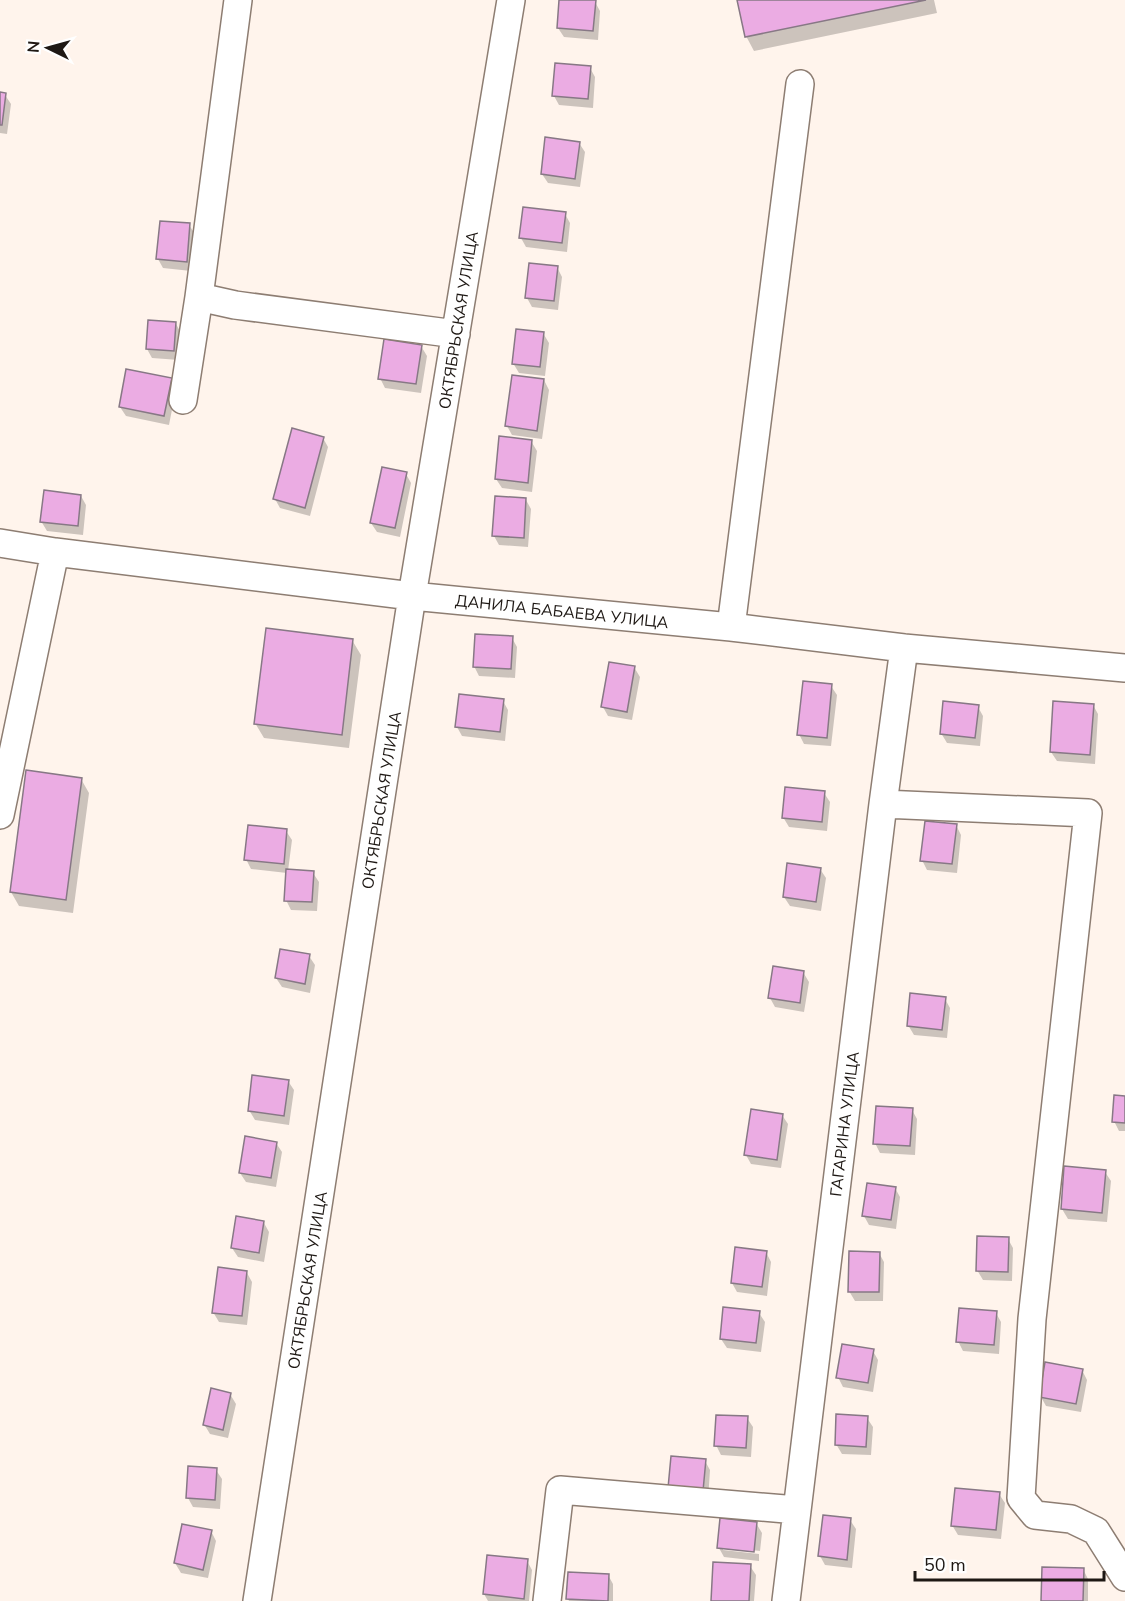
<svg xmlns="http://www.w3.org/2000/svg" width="1125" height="1601" viewBox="0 0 1125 1601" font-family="'Nunito Sans',sans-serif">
<rect width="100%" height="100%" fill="#fff4ec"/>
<path fill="#0003" d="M561,0L595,2L600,11L598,40L564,37L558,28Z
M739,0H934L937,13L754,51L746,36Z
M590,68L595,77L593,108L559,105L554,96Z
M0,94L5,95L11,104L7,134L0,133Z
M579,143L585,152L580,187L548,183L542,174Z
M565,214L570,223L567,252L526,247L521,238Z
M189,225L195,234L191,271L163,268L158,259Z
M557,267L562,277L558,310L532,307L527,298Z
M176,324L181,333L179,360L152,358L147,349Z
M543,333L549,343L545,376L519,373L513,363Z
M421,346L427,356L421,393L385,388L380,378Z
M171,379L176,389L169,425L126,416L120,407Z
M544,380L549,390L542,439L512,435L507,426Z
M323,438L328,447L310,516L280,508L275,499Z
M531,441L537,451L532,492L502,488L496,479Z
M406,474L411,483L400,537L377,532L371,523Z
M81,496L86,505L83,535L47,531L41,521Z
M526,500L531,509L528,547L499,545L494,536Z
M512,638L517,647L515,678L479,676L474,666Z
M352,640L361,655L349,748L264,738L255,723Z
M634,667L640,677L632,720L608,716L603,707Z
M831,686L837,695L831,746L804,744L799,734Z
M503,701L508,710L505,741L462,736L457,727Z
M1093,705L1098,714L1095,764L1057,761L1051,752Z
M978,707L983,716L980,746L947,743L941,733Z
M81,779L89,793L73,913L19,906L11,892Z
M824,793L830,802L827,831L789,827L783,817Z
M956,825L961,835L957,873L927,870L922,860Z
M286,831L292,840L288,871L313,873L319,882L317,911L291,910L286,900L287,873L251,869L246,859Z
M820,869L826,878L821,911L790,906L784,897Z
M309,956L315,965L310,993L282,987L276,978Z
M803,972L809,982L804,1012L775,1007L770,998Z
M945,999L950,1008L947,1038L914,1035L908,1025Z
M288,1081L294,1090L289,1125L255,1120L249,1110Z
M1125,1098V1131H1119L1114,1121Z
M912,1110L917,1119L915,1155L880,1153L875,1143Z
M782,1115L788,1124L781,1168L751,1164L746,1155Z
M276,1143L282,1152L276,1187L246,1182L240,1173Z
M1066,1168L1105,1172L1111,1181L1107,1222L1068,1219L1062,1209Z
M895,1188L900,1197L896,1229L869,1225L864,1216Z
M264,1223L269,1232L264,1262L238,1257L232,1248Z
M1008,1239L1013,1248L1012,1281L983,1280L977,1270Z
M766,1252L771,1262L767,1296L737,1292L732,1283Z
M879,1253L884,1262L883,1301H855L849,1291Z
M247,1273L252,1282L247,1325L219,1322L213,1312Z
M759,1313L765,1322L761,1352L727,1348L721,1339Z
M996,1313L1001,1322L999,1354L963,1351L958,1341Z
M873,1351L878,1360L873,1392L843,1387L838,1377Z
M1082,1370L1087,1380L1081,1412L1046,1406L1041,1397Z
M230,1394L236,1404L228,1438L210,1434L204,1424Z
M747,1418L753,1427L751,1457L721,1455L716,1445Z
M867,1418L873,1427L871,1455L842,1454L836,1444Z
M705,1461L710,1470L708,1500L675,1497Z
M216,1470L222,1479L220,1509L193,1507L188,1498Z
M999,1494L1005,1503L1001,1539L958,1535L952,1525Z
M850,1520L856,1529L852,1568L825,1565L820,1556Z
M756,1523L762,1533L760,1551L723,1547V1550L759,1554V1561L724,1557L719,1548Z
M211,1531L216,1541L208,1578L181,1573L175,1563Z
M527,1561L532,1570L529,1601H488L484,1594Z
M750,1566L756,1575L754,1601H712Z
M1083,1569L1088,1579V1601H1042Z
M608,1575L613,1584V1601H569L568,1599Z"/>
<path fill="#ebace3" stroke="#877885" stroke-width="1.5" d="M559,0H596L593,31L557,28Z
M737,0H926L745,37Z
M555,63L591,66L588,99L552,96Z
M0,92L6,93L2,125H0Z
M545,137L580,142L575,179L541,174Z
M523,207L566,212L562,243L519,238Z
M160,221L190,223L187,262L156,259Z
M529,263L558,266L554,301L525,298Z
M148,320L176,322L174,351L146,349Z
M516,329L544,332L540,367L512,364Z
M384,339L422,345L416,384L378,379Z
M126,369L172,378L164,416L119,407Z
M512,375L544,379L537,431L505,426Z
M292,428L324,437L305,508L273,499Z
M499,436L532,440L528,483L495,479Z
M382,467L407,472L395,528L370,523Z
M44,490L81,495L78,526L40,522Z
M495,496L526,498L524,538L492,536Z
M266,628L353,639L342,735L254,724Z
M475,634L513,636L511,669L473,667Z
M609,662L635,666L627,712L601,707Z
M803,681L832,684L827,738L797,735Z
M459,694L504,699L500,732L455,727Z
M943,701L979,705L975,738L940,734Z
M1053,701L1094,704L1090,755L1050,752Z
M26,770L82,778L66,900L10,892Z
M785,787L825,791L822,822L782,818Z
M925,821L957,824L952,864L920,861Z
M248,825L287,829L284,864L244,860Z
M787,863L821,868L816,902L783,897Z
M286,869L314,871L312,902L284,901Z
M280,949L310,954L305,984L275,978Z
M773,966L804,971L800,1003L768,998Z
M910,993L946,997L942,1030L907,1026Z
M252,1075L289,1080L284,1116L248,1111Z
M1114,1095L1125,1096V1123L1112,1122Z
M876,1106L913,1108L910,1146L873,1144Z
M751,1109L783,1114L777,1160L744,1155Z
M245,1136L277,1142L271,1178L239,1173Z
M1064,1166L1106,1170L1102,1213L1061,1209Z
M867,1183L896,1187L891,1220L862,1216Z
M236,1216L264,1221L259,1253L231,1248Z
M977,1236L1009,1237L1008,1272L976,1271Z
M735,1247L767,1251L762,1287L731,1283Z
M849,1251L880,1252L879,1292H848Z
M218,1267L247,1271L242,1316L212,1313Z
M723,1307L760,1311L756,1343L720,1339Z
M959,1308L997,1311L994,1345L956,1342Z
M842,1344L874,1349L868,1383L836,1378Z
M1045,1362L1083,1369L1076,1404L1039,1397Z
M211,1388L231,1393L223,1430L203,1425Z
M836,1414L868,1416L866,1447L835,1445Z
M716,1415L748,1416L746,1448L714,1446Z
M671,1456L706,1459L703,1491L668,1488Z
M188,1466L217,1468L215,1500L186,1498Z
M955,1488L1000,1492L996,1530L951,1526Z
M823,1515L851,1518L847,1560L818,1556Z
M720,1518L757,1522L754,1552L717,1548Z
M182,1524L212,1530L203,1570L174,1563Z
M487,1555L528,1559L524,1599L483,1594Z
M713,1562L751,1564L749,1601H711Z
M1042,1567L1084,1568L1083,1601H1041Z
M568,1572L609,1574L608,1601L566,1599Z"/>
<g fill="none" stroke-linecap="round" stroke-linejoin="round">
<g stroke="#8d7d72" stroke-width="30">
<path id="minor" d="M238,0L199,297L235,305L456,334
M183,400L199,297
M0,543L55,552L412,596L731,627L904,648L1125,668
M731,627L800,84
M883,804L1088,813L1032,1319L1021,1498L1035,1515L1071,1519L1096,1531L1125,1577
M0,815L55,552
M257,1601L412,596L511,0
M547,1601L560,1490L797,1510
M786,1601L883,804L904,648"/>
</g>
<use href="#minor" stroke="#fff" stroke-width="27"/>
</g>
<g text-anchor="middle" stroke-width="5" stroke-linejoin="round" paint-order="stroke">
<g font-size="16" fill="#1e1814" stroke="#fff">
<text transform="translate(458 320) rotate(-81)" y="6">ОКТЯБРЬСКАЯ УЛИЦА</text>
<text transform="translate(562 611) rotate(6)" y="6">ДАНИЛА БАБАЕВА УЛИЦА</text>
<text transform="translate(381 800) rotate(-81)" y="6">ОКТЯБРЬСКАЯ УЛИЦА</text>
<text transform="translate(844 1124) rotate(-83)" y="6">ГАГАРИНА УЛИЦА</text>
<text transform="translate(307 1280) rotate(-81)" y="6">ОКТЯБРЬСКАЯ УЛИЦА</text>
</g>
</g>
<g transform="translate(48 48) rotate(275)" stroke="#ffffff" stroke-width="4.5" paint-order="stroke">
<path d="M0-4.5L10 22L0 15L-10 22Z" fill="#1e1814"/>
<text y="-9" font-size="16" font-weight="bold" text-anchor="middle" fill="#1e1814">N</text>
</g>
<path d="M915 1571v9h189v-9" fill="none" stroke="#1e1814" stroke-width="3"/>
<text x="924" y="1571" font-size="18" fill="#1e1814" stroke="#ffffff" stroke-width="4.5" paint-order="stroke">50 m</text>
</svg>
